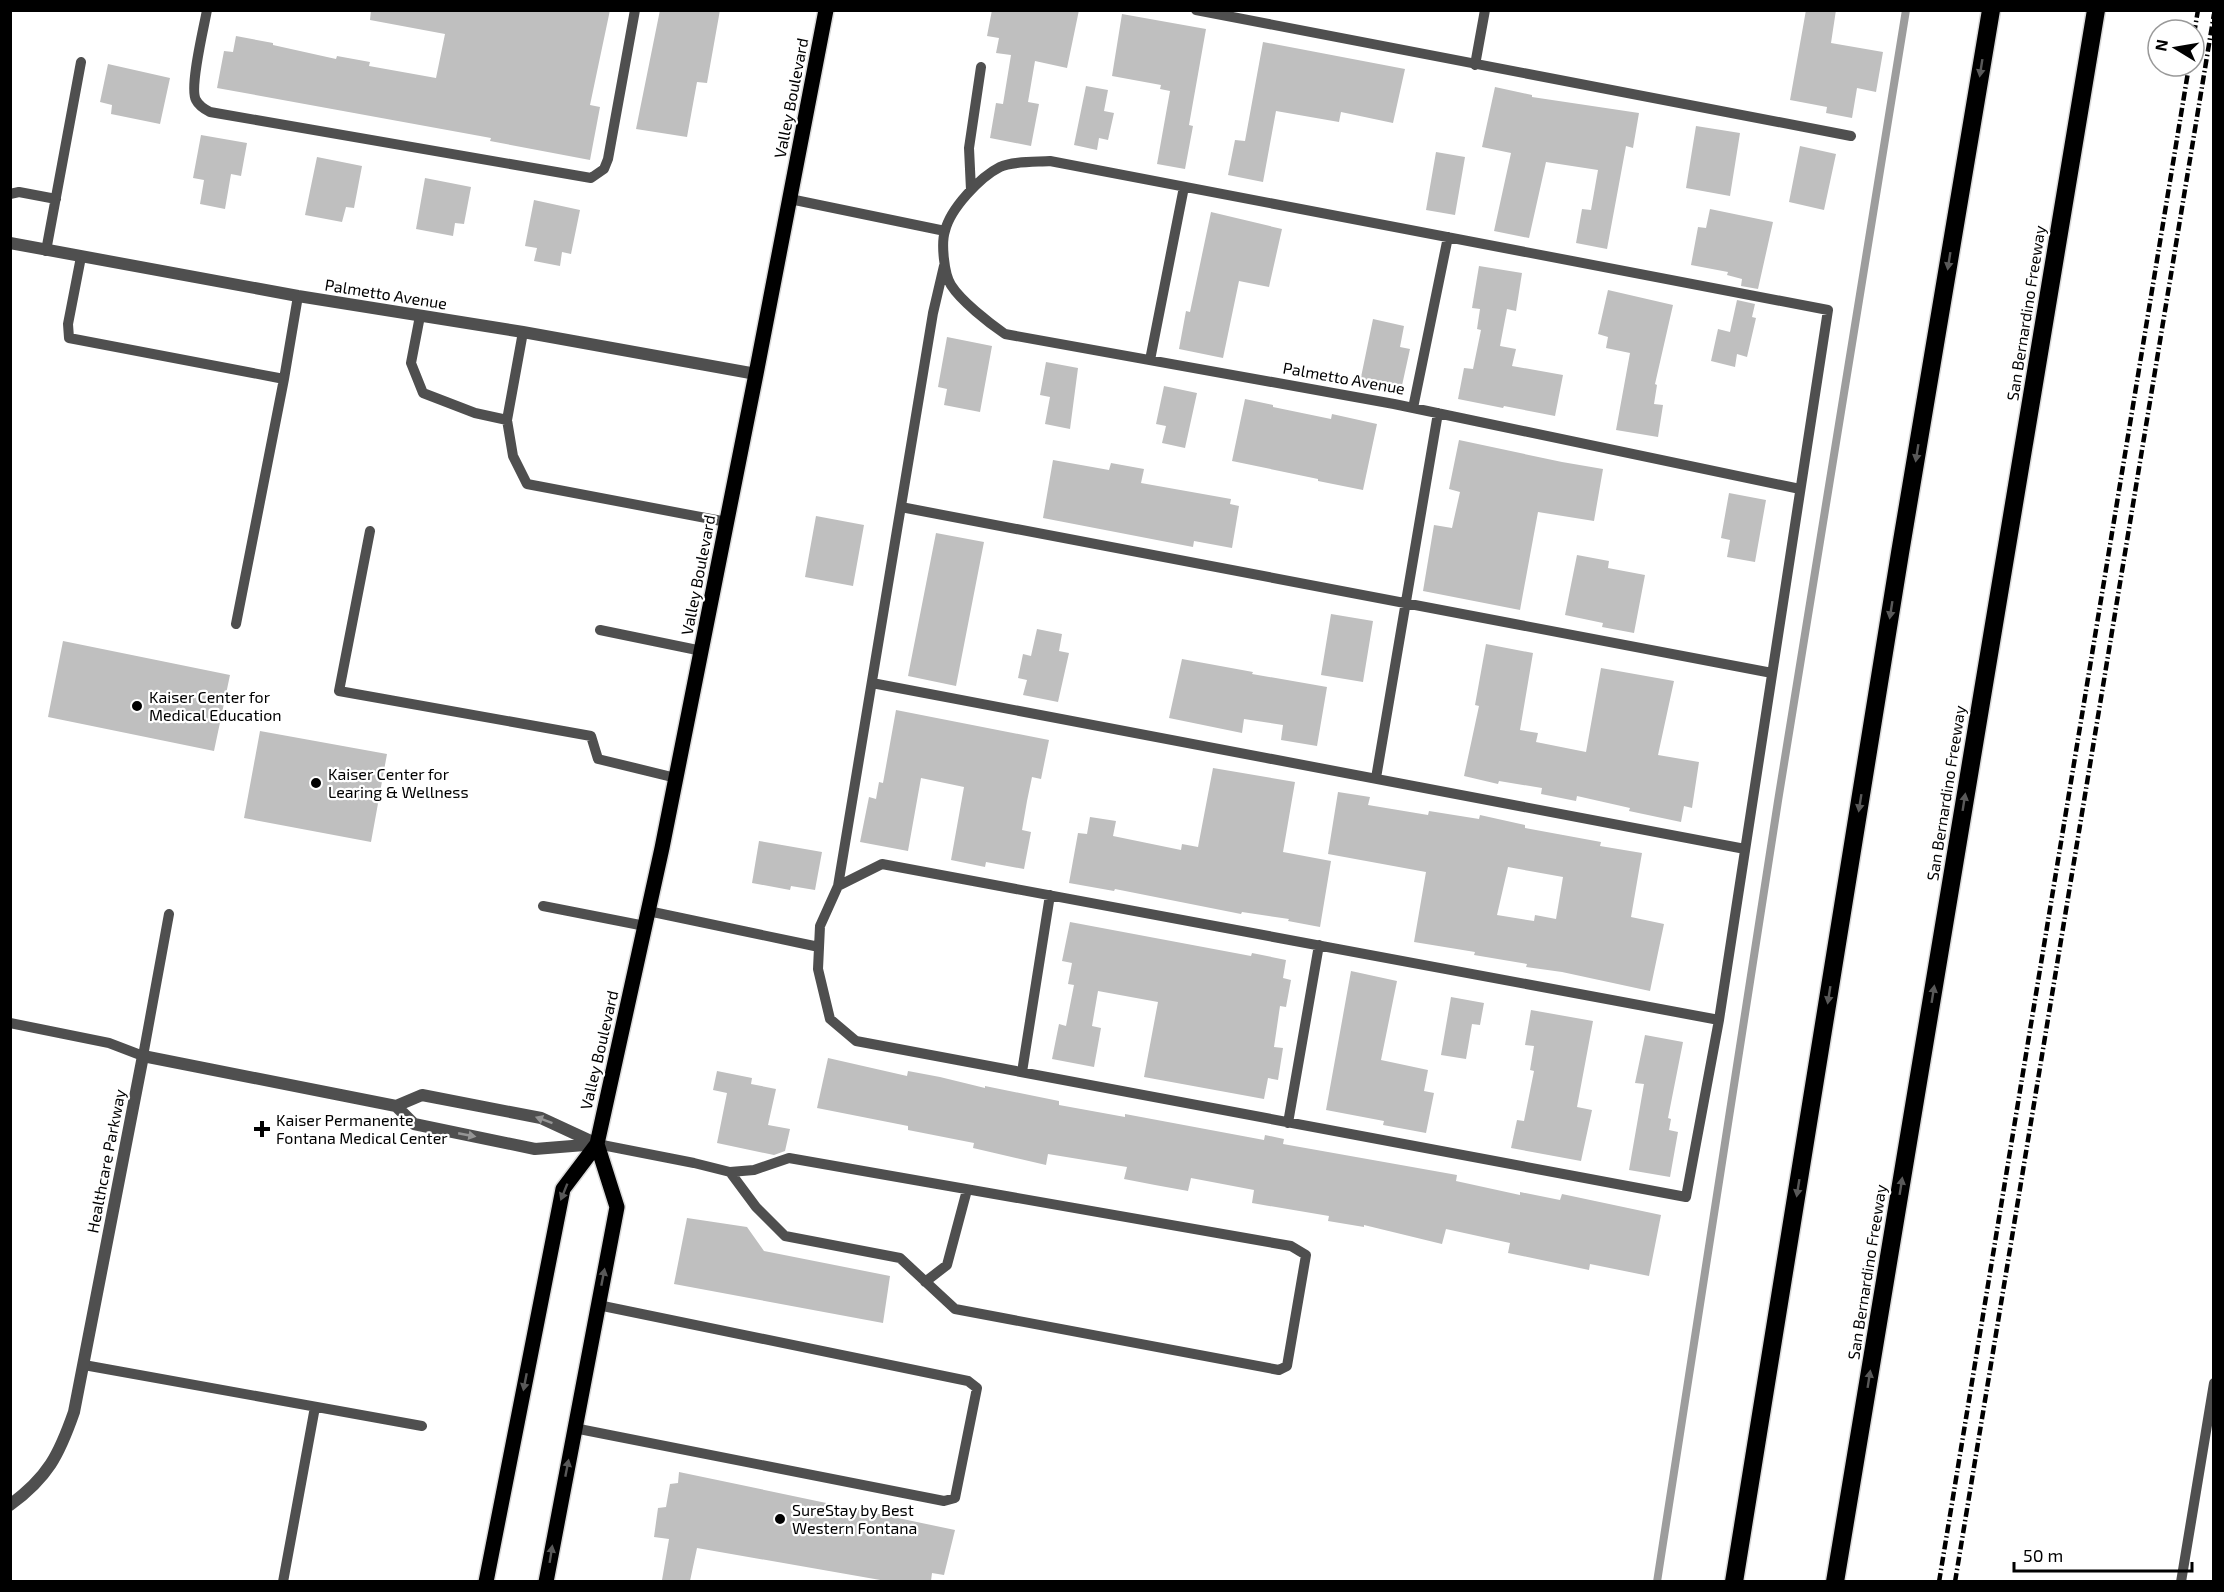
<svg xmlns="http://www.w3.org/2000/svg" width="2224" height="1592" viewBox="0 0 2224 1592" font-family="'Exo 2',sans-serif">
<rect width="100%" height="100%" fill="#fff"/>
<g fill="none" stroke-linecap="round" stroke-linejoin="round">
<path stroke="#9d9d9d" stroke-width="8" d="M1657,1582L1778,801L1906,10"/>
</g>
<path fill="#bfbfbf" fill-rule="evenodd" d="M371,10H610L590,105L600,107L590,160L490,141L491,138L217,88L224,51L233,52L236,36L273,43V45L336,59L337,56L370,62L369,66L436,78L445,34L370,20Z
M660,10H720L707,83L697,82L687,137L636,129Z
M992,10H1079L1067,68L1035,61L1028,102L1039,104L1031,146L990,138L996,103L1003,104L1011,55L996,53L999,38L987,36Z
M1806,10H1836L1831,43L1883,52L1876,92L1857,88L1852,118L1826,113L1827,107L1790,100Z
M1122,14L1206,29L1189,125L1193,126L1185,169L1157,164L1170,91L1160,89L1161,85L1112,76Z
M1263,42L1405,69L1393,123L1341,112L1339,122L1276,111L1263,182L1228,175L1235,140L1245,141Z
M108,64L170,78L160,124L111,114L112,105L100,102Z
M1086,86L1108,90L1104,111L1114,113L1108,140L1099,138L1097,150L1074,145Z
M1495,87L1532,95V97L1639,113L1633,148L1626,146L1607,249L1576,243L1582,209L1591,210L1598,170L1546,162L1529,238L1494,231L1511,153L1482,147Z
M1696,126L1740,133L1730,196L1686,188Z
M201,135L247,143L241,176L231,174L225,209L200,204L204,180L193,178Z
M1800,146L1836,154L1824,210L1789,202Z
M1436,152L1465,157L1455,215L1426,210Z
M317,157L362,166L354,208L346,207L342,222L305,215Z
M425,178L471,187L464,224L455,223L453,236L416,229Z
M534,200L580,210L571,254L562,252L560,266L534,261L537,248L525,246Z
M1710,209L1773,222L1758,289L1741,286L1742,279L1727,275L1728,272L1691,265L1698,227L1706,228Z
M1211,212L1282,229L1269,287L1239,281L1223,358L1179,349L1186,311L1190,312Z
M1479,266L1522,273L1516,311L1507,309L1500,346L1516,349L1512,366L1563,375L1555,416L1504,406L1503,408L1458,399L1464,368L1473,369L1481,330L1477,329L1480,309L1472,308Z
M1608,290L1673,305L1655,384L1657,385L1654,404L1663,405L1658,437L1616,430L1630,353L1606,348L1608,337L1598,334Z
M1737,300L1755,304L1752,317L1756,318L1747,357L1737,354L1735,367L1711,361L1718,329L1730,332Z
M1373,319L1404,326L1400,347L1410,349L1401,390L1360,382Z
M947,337L992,346L980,412L944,405L947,389L938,387Z
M1046,362L1078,368L1070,429L1045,424L1050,397L1040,395Z
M1164,386L1197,393L1185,448L1162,443L1166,426L1156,424Z
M1245,399L1273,405V407L1331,419L1332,414L1377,424L1363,490L1318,481V479L1232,461Z
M1459,440L1562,462L1603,469L1594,521L1538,512L1520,610L1423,591L1434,525L1452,528L1460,492L1449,489Z
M1053,460L1109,470L1111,463L1144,469L1141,483L1231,499L1230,504L1239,506L1232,548L1194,541L1193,547L1043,518Z
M1729,493L1766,500L1755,562L1727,557L1730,540L1721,538Z
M816,516L864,525L853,586L805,577Z
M936,533L984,542L956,686L908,676Z
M1577,555L1609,561L1608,568L1645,575L1634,633L1602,627L1603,623L1565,615Z
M1331,614L1373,621L1363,682L1321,675Z
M1037,629L1062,634L1059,651L1069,653L1058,702L1023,695L1027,680L1018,678L1023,654L1031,656Z
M63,641L230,675L214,751L48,717Z
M1486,644L1533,653L1520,730L1538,733L1536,742L1586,752L1601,668L1674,681L1658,755L1699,762L1692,808L1684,806L1681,822L1629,811L1630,808L1577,796L1576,801L1541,794L1542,788L1499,781L1498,784L1464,776L1479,706L1475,705Z
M1182,659L1253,672L1252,674L1327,687L1317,746L1281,740L1283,725L1244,719L1242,733L1169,718Z
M896,710L1049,740L1041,779L1032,777L1027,801L1022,830L1031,832L1024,869L986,862L985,867L951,860L964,787L921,778L908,851L860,842L869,797L876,799L879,782L883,783Z
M260,731L387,754L371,842L244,818Z
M1213,768L1295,782L1283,852L1331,861L1320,927L1288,921L1289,919L1242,912L1241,914L1115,889L1114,891L1069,883L1078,833L1087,834L1090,817L1116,821L1113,836L1181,850L1182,844L1198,847Z
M1338,792L1370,797L1368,805L1428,815L1429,811L1479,819L1480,815L1525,825V828L1601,842L1600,846L1642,853L1631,917L1664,924L1650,991L1562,972L1526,967L1527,964L1474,955L1475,952L1414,942L1426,872L1328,854ZM1508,867L1563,877L1556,919L1535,915L1534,921L1497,915Z
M759,841L822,852L815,890L791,886L790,890L752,883Z
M1070,922L1251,956L1252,953L1286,960L1283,978L1291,980L1286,1007L1280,1006L1274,1047L1283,1048L1278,1080L1268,1078L1264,1099L1144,1077L1158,1002L1098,991L1092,1026L1101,1028L1094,1067L1052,1059L1059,1024L1066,1026L1074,985L1068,984L1072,963L1062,961Z
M1351,971L1397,981L1381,1060L1428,1070L1424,1091L1434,1093L1426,1133L1383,1125L1384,1121L1326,1110Z
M1451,997L1484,1003L1480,1025L1472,1024L1466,1059L1441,1055Z
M1531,1010L1593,1021L1577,1107L1592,1110L1581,1161L1511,1148L1517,1120L1524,1121L1534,1071L1530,1070L1534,1046L1525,1045Z
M1645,1035L1683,1042L1668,1118L1671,1119L1669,1130L1678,1132L1670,1177L1629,1170L1644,1084L1635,1083Z
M828,1058L907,1076L908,1071L940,1077L985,1088V1086L1059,1101V1105L1125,1117V1114L1264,1140L1265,1135L1284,1139L1283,1144L1457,1175L1456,1181L1520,1195V1192L1560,1200L1562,1194L1661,1215L1649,1276L1590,1264L1589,1270L1508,1253L1510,1243L1446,1229L1442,1244L1364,1225V1227L1328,1221L1329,1216L1252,1203L1254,1190L1191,1178L1188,1191L1155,1185L1124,1179L1127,1167L1048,1154L1046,1165L973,1148L974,1143L908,1130V1126L817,1108Z
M717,1071L752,1078L751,1084L776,1089L768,1125L790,1129L785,1151L774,1155L717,1143L727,1093L713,1090Z
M687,1218L747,1227L764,1251L890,1276L883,1323L674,1284Z
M679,1472L955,1530L944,1575L932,1573L931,1581H886L697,1548L690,1581L662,1580L669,1539L654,1537L658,1508L666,1507L670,1484L678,1483Z"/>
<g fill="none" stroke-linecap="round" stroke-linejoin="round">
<g stroke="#dbdbdb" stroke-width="18">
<path id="primary" d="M486,1582L563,1189L597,1144L662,848L756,374L826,10
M546,1582L617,1207L597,1144"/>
</g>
<g stroke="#dbdbdb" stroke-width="21">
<path id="motorway" d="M1734,1582L1900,553L1991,10
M1835,1582L2096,10"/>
</g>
<path stroke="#4f4f4f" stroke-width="10" d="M207,10C204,27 189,88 196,100C199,106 204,109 210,112L591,178L604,169L608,159L635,10
M1196,10L1851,136
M1475,65L1485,10
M971,190L969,148L981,67
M10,194L19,192L56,199
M790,199L945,231
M46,251L81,62
M81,257L68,324L69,338L284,379L298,296
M420,316L411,363L423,393L475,413L507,420L513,456L527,484L727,522
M1150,360L1184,187
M1413,408L1448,237
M507,420L523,332
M901,507L1772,673
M370,531L339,691L591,736L598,759L676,778
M236,624L284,379
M600,630L702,651
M872,683L1745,849
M1376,778L1438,413
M838,886L933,313L944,266
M543,906L645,926
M648,911L819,947
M1719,1020L882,864L838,886L820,926L818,969L830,1019L856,1041L1686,1197L1719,1020L1828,310L1050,161C1037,162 1012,161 1000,167C980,177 950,209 945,231C941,243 944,274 951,285C961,301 989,323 1005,334L1394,404L1800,489
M10,1023L109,1043L143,1056L169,914
M1022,1072L1050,895
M1288,1123L1319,945
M597,1144L694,1163L730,1172
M789,1158L1291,1246L1306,1255L1287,1366L1279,1370L955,1309L900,1258L785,1236L756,1207L730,1172L754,1170Z
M925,1282L947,1265L967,1190
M84,1365L422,1426
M574,1428L944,1501L955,1498L977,1388L968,1381L598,1305
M283,1582L315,1407
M2181,1582L2214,1383"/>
<path stroke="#4f4f4f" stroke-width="12" d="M396,1106L422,1095L541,1118L595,1143
M10,1505C48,1477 59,1455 74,1412L143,1056L396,1106L414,1124L535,1149L597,1144"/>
<path stroke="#4f4f4f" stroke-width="12" d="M10,243L298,296L523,332L756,374"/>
<use href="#primary" stroke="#000" stroke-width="15"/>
<use href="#motorway" stroke="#000" stroke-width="18"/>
<path stroke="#000" stroke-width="4.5" stroke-dasharray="9 3 1.5 3" stroke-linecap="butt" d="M2194,34L2198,10
M1939,1582L2189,66
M1955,1582L2214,14"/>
</g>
<defs><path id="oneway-solid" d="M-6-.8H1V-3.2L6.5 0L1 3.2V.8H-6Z" transform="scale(1.5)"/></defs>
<g fill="#595959">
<use href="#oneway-solid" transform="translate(1981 68) rotate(99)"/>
<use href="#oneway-solid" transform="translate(1949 261) rotate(99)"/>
<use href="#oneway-solid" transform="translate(1917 453) rotate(99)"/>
<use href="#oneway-solid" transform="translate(1891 610) rotate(99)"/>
<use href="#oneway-solid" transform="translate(1964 802) rotate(-81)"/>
<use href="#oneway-solid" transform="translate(1860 803) rotate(99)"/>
<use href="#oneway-solid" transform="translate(1933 994) rotate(-81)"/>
<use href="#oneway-solid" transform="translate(1829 995) rotate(99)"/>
<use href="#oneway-solid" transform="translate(1901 1186) rotate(-81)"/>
<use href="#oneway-solid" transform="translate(1798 1188) rotate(99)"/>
<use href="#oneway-solid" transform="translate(564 1192) rotate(112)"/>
<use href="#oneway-solid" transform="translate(603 1277) rotate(-79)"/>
<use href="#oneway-solid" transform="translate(1869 1379) rotate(-81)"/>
<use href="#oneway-solid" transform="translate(525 1382) rotate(101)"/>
<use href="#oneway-solid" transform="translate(567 1468) rotate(-79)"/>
<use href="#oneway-solid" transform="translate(551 1554) rotate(-81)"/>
</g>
<g fill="#959595">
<use href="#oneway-solid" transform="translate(544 1120) rotate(-160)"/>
<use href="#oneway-solid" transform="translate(467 1135) rotate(11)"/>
</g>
<g fill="#000" stroke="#fff" stroke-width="2">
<circle cx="137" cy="706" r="6"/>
<circle cx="316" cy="783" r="6"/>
<path d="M259 1120h6v6h6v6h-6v6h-6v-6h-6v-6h6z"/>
<circle cx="780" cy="1519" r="6"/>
</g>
<g text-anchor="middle" stroke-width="4.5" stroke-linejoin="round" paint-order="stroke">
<g font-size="16" fill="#000" stroke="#fff">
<text transform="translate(791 98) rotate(-79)" y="6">Valley Boulevard</text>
<text transform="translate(386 294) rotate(9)" y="6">Palmetto Avenue</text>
<text transform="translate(2026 313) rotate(-81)" y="6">San Bernardino Freeway</text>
<text transform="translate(1344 378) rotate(10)" y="6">Palmetto Avenue</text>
<text transform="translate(698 575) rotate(-79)" y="6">Valley Boulevard</text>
<text transform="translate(1946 793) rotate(-81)" y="6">San Bernardino Freeway</text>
<text transform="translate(599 1050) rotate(-77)" y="6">Valley Boulevard</text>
<text transform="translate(106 1161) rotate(-79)" y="6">Healthcare Parkway</text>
<text transform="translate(1867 1272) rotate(-81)" y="6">San Bernardino Freeway</text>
</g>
<g font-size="16" fill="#000" stroke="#fff" text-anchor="start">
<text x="149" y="703">Kaiser Center for<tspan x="149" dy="18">Medical Education</tspan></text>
<text x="328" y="780">Kaiser Center for<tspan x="328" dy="18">Learing &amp; Wellness</tspan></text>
<text x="276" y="1126">Kaiser Permanente<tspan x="276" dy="18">Fontana Medical Center</tspan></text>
<text x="792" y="1516">SureStay by Best<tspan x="792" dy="18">Western Fontana</tspan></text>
</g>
</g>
<rect width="2224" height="1592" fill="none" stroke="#000000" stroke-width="24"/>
<g transform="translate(2176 48) rotate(281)"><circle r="28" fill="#ffffff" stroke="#999999" stroke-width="1.5"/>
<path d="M0-4.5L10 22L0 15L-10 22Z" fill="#000000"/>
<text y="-9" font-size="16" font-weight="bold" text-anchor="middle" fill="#000000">N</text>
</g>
<path d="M2014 1562v9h178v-9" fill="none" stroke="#000000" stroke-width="3"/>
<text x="2023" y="1562" font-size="18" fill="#000000" stroke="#ffffff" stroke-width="4.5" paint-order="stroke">50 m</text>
</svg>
